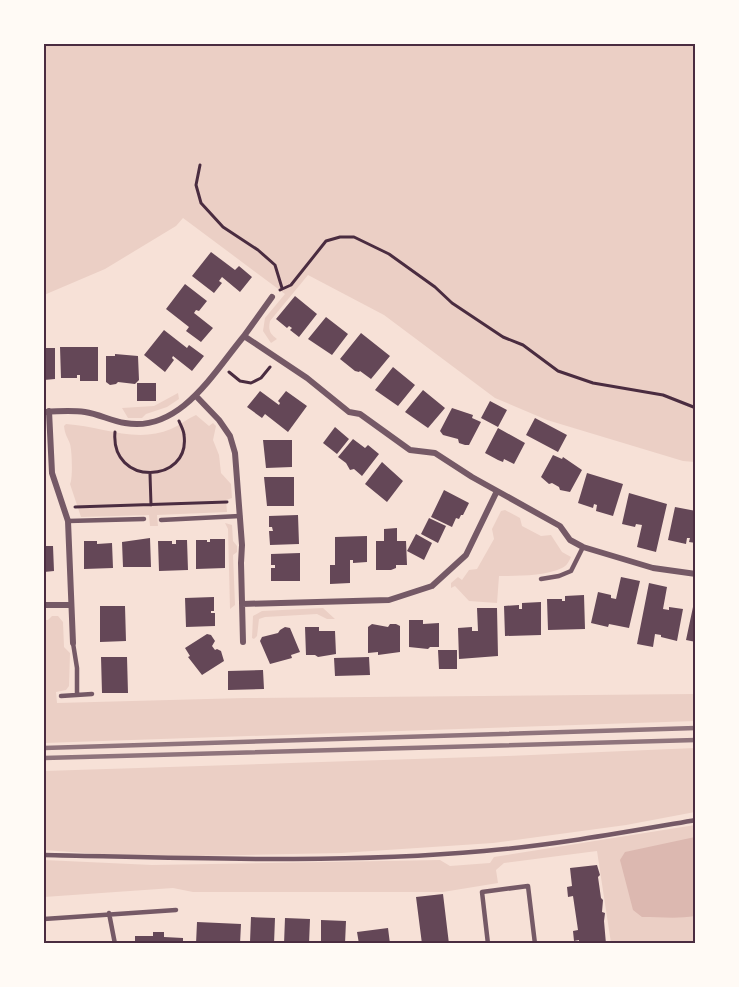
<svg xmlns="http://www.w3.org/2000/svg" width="739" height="987" viewBox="0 0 739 987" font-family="'DM Sans',sans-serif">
<rect width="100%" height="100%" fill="#f7e1d7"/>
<path fill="#ebcfc5" d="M44,44H695V462L683,461L547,420L495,398L384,315L308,275L270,321C268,330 270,334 277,339L271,343L263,331L265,318L285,294L183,218L176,226L105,269L44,295Z
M178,393L179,399L167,407L146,414L142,418H128L122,408L154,406Z
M196,415L209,426L213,423L216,426L213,440L219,455L221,473L231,484L232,498L226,500L227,512L157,515L158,526H150L149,515L81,517L70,484C73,479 72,450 70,444C67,436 65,435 64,426L66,424C101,426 136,444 171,429C180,425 187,419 196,415Z
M505,510L520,518L522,526L541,536L551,535L562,552L571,557C569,561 567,566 562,568C546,576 517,576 499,576L497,603L469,601L455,586L451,588V583L458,577L462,580L469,570L477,569L494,539L492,529L501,511Z
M225,523L232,525L233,541L237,546V552L233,555L235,605L230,609L228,529Z
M323,608L335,619H327L317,614L265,617L259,619L257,636L254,639L252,638L253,616L262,611Z
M52,616H58L63,622L64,647L70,653L69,686L66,690L56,692L57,703L245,698L695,694V721L44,743V620H48Z
M695,748V812L626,825L493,843L341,853L140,857L44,850V771L507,756Z
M695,825V943H611L597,851L504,863L496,870L498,883L443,892H193L173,888L44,897V860L152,865L440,860L450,866L490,863L494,857Z"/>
<path fill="#dcb8b0" d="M695,837V916C678,919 660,917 642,917L633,910L620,860L625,852Z"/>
<path fill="#644757" d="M211,252L235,270L239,266L252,277L240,292L222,277L219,281L222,283L214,293L192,276Z
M185,284L207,301L199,311L196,310L194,313L213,328L201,342L186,331L189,327L166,309Z
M295,296L317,314L299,337L290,330L292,328L289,326L287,328L276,319Z
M326,317L348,334L332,355L308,339Z
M164,330L187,348L189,345L204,356L192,371L173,356L172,358L174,360L165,372L144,355Z
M361,333L390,356L371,379L360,371L359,372L355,371L340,359Z
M60,347H98V381H80V375H77V378H61Z
M44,348H55V379L44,380Z
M115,354L138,356L139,380L135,384L118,382L116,384L110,385L106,382V356H115Z
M393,367L415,385L398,406L375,390Z
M137,383H156V401H137Z
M423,390L445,408L428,428L405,412Z
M260,391L279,405L280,403L278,401L286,391L307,406L288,432L265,414L262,418L247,407Z
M490,401L507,410L498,427L481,418Z
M452,408L473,415L472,418L481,422L469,445H465L459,443L458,439L443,435L440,431Z
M535,418L567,435L558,452L526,435Z
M335,427L349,439L337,454L323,443Z
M498,428L525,443L514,464L504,459L503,462L498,460L485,453Z
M353,439L365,448L368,445L379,454L362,476L354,469L350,470L346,463L338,457Z
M263,440H292V467L266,468Z
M553,455L562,459L563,457L582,470L570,492L560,490L559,487L552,483L549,484L541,477Z
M382,462L403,481L387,502L365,484Z
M587,473L623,484L613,516L596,511L597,505L594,504L593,508L578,503Z
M264,477H294V506H267Z
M444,490L469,503L463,515H461L459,519L456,518L452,527L431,517Z
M629,493L667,504L656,552L637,547L642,525L636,524L635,527L622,524Z
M675,507L696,511V543L689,542L690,538H687L686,544L668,540Z
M298,515L299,544L270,545L269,531H273L272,527H269V516Z
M429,518L446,526L438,543L421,534Z
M397,528V541H406L407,565H396V568L391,570H376V541H384V529Z
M416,534L432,543L424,560L407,551Z
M367,536V562L353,563V560H350V583L330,584V565H335V537Z
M150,538L151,567H123L122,542Z
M210,539H225V568L196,569V540H207V542H210Z
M176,540H187L188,570L159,571L158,541H172V544H176Z
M84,541H97V544L112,543L113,568L84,569Z
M44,546H53L54,571L44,572Z
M300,553V581H271V568H275V565H271V554Z
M621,577L640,581L629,628L609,624L608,627L591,623L598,592L611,595V598L616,599Z
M649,583L667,587L663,609L669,610V607L683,609L677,641L661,637V635L655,634L653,647L637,644Z
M584,595L585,629L548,630L547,599H562V601H565V596Z
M214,597V611H211V613H215V626L186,627L185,598Z
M541,602V635L505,636L504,606L519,605V609H522V603Z
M100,606H125L126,641L100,642Z
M693,607L696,608V642L686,640Z
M477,608H497L498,656L459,659L458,628L472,627V631H478Z
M409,620H423V624L439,623V647H430L428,649L409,647Z
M372,624L388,627L390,624H396L400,626V652L378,655V652L368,653V627Z
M285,627L290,628L300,652L291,655L292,658L270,664L260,641L262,637L278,633L280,630Z
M305,627H319V631H335L336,654L318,657L315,655H306Z
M207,634L211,635L215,641L212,646L215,650L217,649L221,651L224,661L202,675L188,657L190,656L185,648Z
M438,650H457V669H439Z
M101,657H127L128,693H102Z
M369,657L370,675L335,676L334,658Z
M263,670L264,689L228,690V671Z
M597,865L600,875L598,877L601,898L603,900L602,912L605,913L604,921L606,944H579V940L574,941L573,931L578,930L573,896L568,897L567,887L572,886L570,868Z
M443,894L449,944H422L416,897Z
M251,917L275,918L274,944L250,942Z
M285,918L310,919L309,944H284Z
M321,920L346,921L345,944H321Z
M197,922L241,924L240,944H196Z
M388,928L390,944H359L357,932Z
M153,932H164V937L183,938V944H135V936H153Z"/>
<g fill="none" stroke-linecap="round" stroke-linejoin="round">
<path stroke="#4a2c40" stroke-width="3" d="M200,165L196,185L201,203L223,227L258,250L275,265L282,288
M280,290L291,285L326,241L340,237H354L389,254L435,287L452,303L503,337L523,345L558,371L593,383L663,395L696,408
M229,372L240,381L251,383L261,378L270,367
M115,432C110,487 191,484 184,435C184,431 181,426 179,421
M150,474L151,505
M75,507L227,502"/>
<path stroke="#755966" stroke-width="4.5" d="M161,520L240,516
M68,521L144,519
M541,579L559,576L571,571L583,547
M73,643L77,668V695
M61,696L92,694
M44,855C190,858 338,864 484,851C555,845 626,832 696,820
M109,913L115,944
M44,919L176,910
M488,944L482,892L528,886L535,944"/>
<path stroke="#755966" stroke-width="6" d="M244,336L272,297
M196,396L219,420L230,436L235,453L242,545L241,563L243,642
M49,411L52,473L68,521L73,643
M44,412C57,411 72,410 85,412C99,414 111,421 125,423C180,433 214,372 244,336L307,378L349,412L360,414L410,450L435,453L472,477L560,526L570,540L583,547L653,568L696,574
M242,604L389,600L432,586L466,555L497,491
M44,605H70"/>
<path stroke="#8f747c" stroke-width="4.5" d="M44,748L696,728
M44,758L696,740"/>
</g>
<rect width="739" height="987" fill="none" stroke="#fffaf5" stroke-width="90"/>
<rect x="45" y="45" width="649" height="897" fill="none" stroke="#4a2c40" stroke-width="2"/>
</svg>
